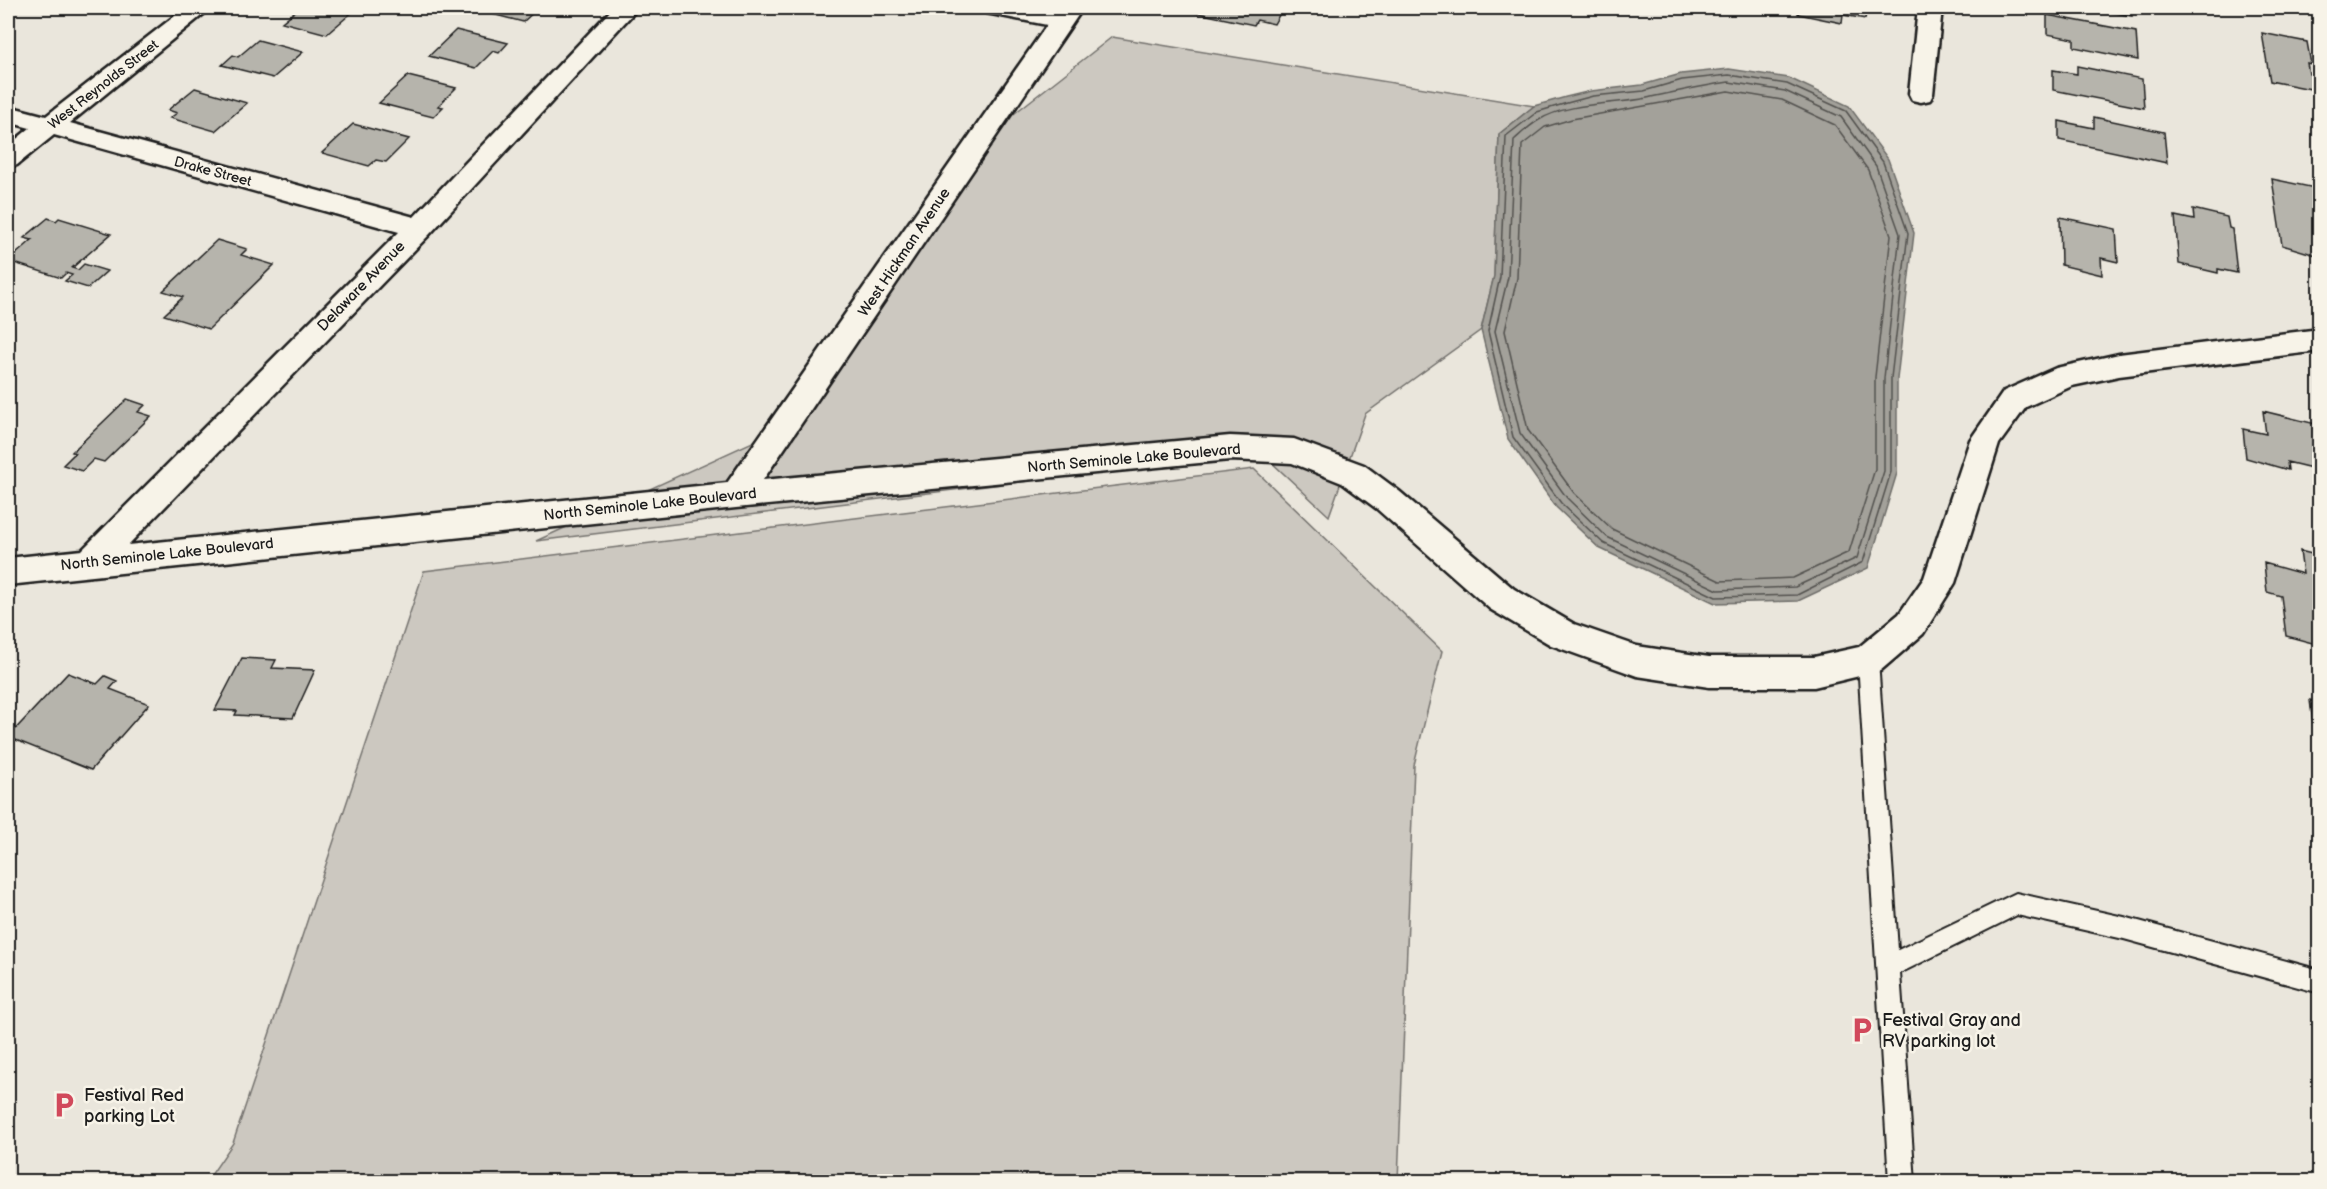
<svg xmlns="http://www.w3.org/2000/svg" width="2327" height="1189" viewBox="0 0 2327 1189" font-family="'Balsamiq Sans',sans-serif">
<rect width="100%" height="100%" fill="#eae6dc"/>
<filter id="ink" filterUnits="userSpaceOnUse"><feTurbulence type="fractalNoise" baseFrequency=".0167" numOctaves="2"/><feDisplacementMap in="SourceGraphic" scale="12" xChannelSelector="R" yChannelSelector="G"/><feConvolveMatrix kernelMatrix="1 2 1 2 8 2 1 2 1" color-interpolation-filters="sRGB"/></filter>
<g filter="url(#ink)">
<path fill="#ccc8c0" stroke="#74726e" stroke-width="1.5" d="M1112,37L1534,106L1499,134L1494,276L1481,330L1365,414L1329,516L1270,461L1248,454L536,541L755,441L969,149Z
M1254,469L1442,651L1414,765L1398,1181H207L233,1143L424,571Z"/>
<path fill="#a3a19a" stroke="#6d6c68" stroke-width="1.5" d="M1729,69L1789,78L1849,106L1888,159L1914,233L1897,379V473L1868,568L1798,601L1715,603L1599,548L1556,507L1508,439L1481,330L1494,276L1499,134L1534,106L1566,97L1591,91L1642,85L1681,74Z"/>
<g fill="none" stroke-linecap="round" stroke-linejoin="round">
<path stroke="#52514e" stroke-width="1.5" d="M1729,75L1787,84L1846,111L1883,162L1908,233L1891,378V472L1863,562L1797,595L1716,597L1603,543L1561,503L1513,437L1488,331L1500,277L1506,136L1537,112L1567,103L1593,96L1644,91L1682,80Z
M1729,82L1785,91L1841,117L1876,166L1900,234L1884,378V471L1857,558L1795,587L1718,590L1607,537L1567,498L1520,433L1495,331L1508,277L1514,140C1522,133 1530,125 1539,120C1568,102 1615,105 1647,98C1675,92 1701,86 1729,82Z
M1728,91L1782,100L1835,125L1868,170L1891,235L1875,377V469L1849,552L1793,578L1720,581L1612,529L1574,493L1528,430L1505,331L1517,278L1522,145L1545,127L1572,119Z"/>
</g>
<path fill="#b6b4ac" stroke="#1c1c1c" stroke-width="1.5" d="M299,8H350L356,9L327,34L282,22Z
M479,8H538L523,22L477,10Z
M1174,8H1283L1274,24L1257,20L1254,25Z
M1799,8H1867L1865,19L1843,15L1842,23L1798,14Z
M2089,8H2132V16Z
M2047,15L2136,32L2138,60L2074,47V39L2047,34Z
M456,30L508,43L499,53L493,51L476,68L429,56Z
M2262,33L2307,42L2311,64L2307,63L2309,74L2313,75L2316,90L2270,81Z
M258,40L303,52L273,78L222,65L233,55L238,57Z
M2077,66L2142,79L2144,108L2053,90V70L2077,74Z
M408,76L456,88L438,106L443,107L433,117L379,103Z
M195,88L247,103L215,131L170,118L177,113L168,110Z
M2094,117L2164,132L2167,163L2059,140V121L2094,128Z
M353,124L409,139L386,162L376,160L369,166L322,153Z
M2272,179L2320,189L2319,256L2282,245Z
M2193,209L2227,217L2229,228L2232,229L2237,273L2218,269V273L2179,264L2175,216L2194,220Z
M2060,217L2116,229L2118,262L2101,258L2102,275L2061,265Z
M48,218L56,221L59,218L111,234L72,268L78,270L84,264L107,271L88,288L65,281L72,275L66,273L61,278L8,261L32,240L24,238Z
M217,240L247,249L241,255L274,265L209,329L164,315L183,297L163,291Z
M127,399L145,405L138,412L151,416L104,462L94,459L82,471L63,465L75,453L72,452Z
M2263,411L2320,425V470L2287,462L2288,470L2246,458L2243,429L2266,434Z
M2300,551L2320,556V645L2286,636L2281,596L2267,592L2264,563L2303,574Z
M242,658L276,660L272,668L315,670L293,718L235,715L237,711L215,710Z
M68,673L97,684L105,676L117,681L110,689L149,704L91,770L8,737Z
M2310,700L2320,703V770H2319Z"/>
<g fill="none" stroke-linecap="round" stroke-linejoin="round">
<g stroke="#1c1c1c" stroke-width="4">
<path id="service" d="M1868,651L1875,654L1878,660L1898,950L2016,893L2124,917L2320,970V993L2124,939L2017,915L1900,973L1915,1182H1889L1858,660L1861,654Z"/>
</g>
<g stroke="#1c1c1c" stroke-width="5">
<path id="minor" d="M185,8H211L70,123L414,217L613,8H638L429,235L128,545L727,483L1047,25L986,13L983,8H1029L1056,13L1060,8H1083L763,480L1230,436L1294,439L1364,465L1399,491L1514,589L1574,624L1637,646L1709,657H1814L1859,647L1899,614L1924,578L1970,440L2004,391L2056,368L2119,354L2320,329V351L2119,376L2072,386L2026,407L1999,444L1955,583L1923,634L1880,671L1814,687H1709L1637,676L1551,645L1490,609L1377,509L1342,483L1292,463L1230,460L736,508L8,585V558L82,550L399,232L54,135L17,165L8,167V146L30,128L8,122V106L46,116Z
M1918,8H1942L1933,94L1930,100L1921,102L1912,100L1909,94Z"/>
</g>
<use href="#service" fill="#f7f3e8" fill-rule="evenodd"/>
<use href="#minor" fill="#f7f3e8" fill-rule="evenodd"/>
</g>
</g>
<defs>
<g id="parking-bare" transform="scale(2.07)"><path d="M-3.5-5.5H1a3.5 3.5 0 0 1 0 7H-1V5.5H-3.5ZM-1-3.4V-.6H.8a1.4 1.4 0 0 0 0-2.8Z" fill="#d1495b" stroke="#f7f3e8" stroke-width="2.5" paint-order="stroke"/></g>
</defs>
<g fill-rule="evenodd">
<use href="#parking-bare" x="1862" y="1030"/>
<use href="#parking-bare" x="64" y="1105"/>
</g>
<g text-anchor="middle" stroke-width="5" stroke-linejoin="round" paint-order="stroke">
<g font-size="14" fill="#1c1c1c" stroke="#f7f3e8">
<text transform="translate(103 84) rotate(-38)" y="5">West Reynolds Street</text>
<text transform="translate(213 171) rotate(15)" y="5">Drake Street</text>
</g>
<g font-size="15" fill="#1c1c1c" stroke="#f7f3e8">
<text transform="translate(904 252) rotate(-56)" y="5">West Hickman Avenue</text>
<text transform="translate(361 286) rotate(-46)" y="5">Delaware Avenue</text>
<text transform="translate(1134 458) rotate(-5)" y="5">North Seminole Lake Boulevard</text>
<text transform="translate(650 504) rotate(-6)" y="5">North Seminole Lake Boulevard</text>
<text transform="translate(167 554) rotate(-6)" y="5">North Seminole Lake Boulevard</text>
</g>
<g font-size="18" fill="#1c1c1c" stroke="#f7f3e8" text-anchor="start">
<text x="1882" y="1026">Festival Gray and<tspan x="1882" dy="21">RV parking lot</tspan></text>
<text x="84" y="1101">Festival Red<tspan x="84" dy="21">parking Lot</tspan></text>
</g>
</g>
<rect width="2327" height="1189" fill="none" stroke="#f7f3e8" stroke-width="30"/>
<rect x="15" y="15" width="2297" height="1159" fill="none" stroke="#1c1c1c" stroke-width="2" filter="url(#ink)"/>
</svg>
